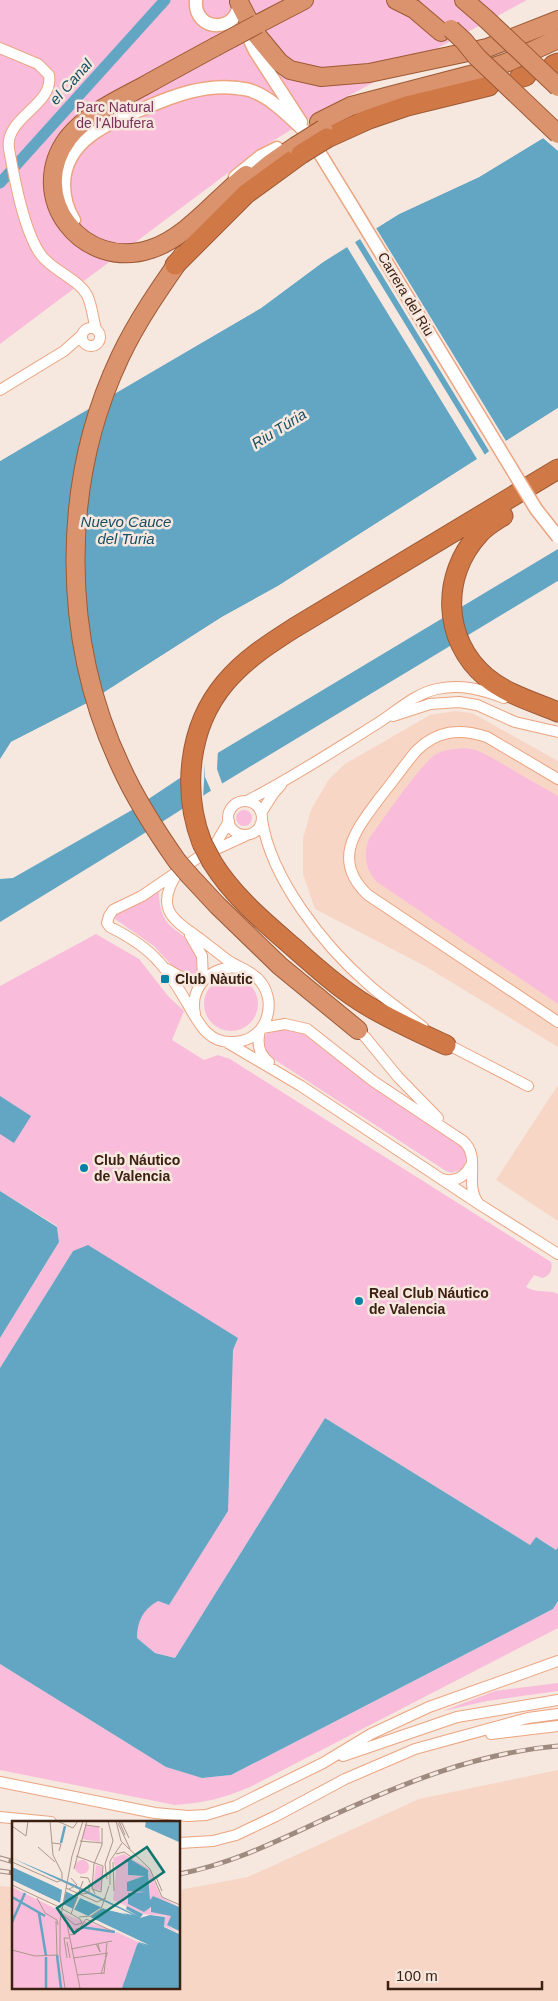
<svg xmlns="http://www.w3.org/2000/svg" width="558" height="2001" viewBox="0 0 558 2001" font-family="Arial,sans-serif">
<rect width="100%" height="100%" fill="#f6e7df"/>
<path fill="#f7d6c6" d="M455,711L472,713L558,761V1047L423,965L315,909L303,874V839L311,810L329,779L345,764L430,715Z
M558,1085V1221L496,1180Z
M558,1770V2001H0V1886L14,1887V1987H179V1890L248,1877L419,1799Z"/>
<path fill="#f9bddb" d="M0,0H527L337,102L261,148L0,344Z
M465,748L476,750L487,755L558,796V1004L377,882C365,869 363,855 369,839C381,822 423,760 438,753C447,749 456,749 465,748Z
M236 818a8 8 0 1 1 16 0a8 8 0 1 1-16 0Z
M159,891C159,937 187,925 197,955C199,959 198,966 198,970L195,975H188L176,970L154,946L115,919V915L142,902Z
M96,934L139,959L168,996L184,1011L172,1040L204,1060L218,1055L230,1059L551,1262C553,1270 550,1276 542,1278L534,1275L526,1287C537,1294 547,1289 558,1294V1547L556,1550L536,1537L530,1545L325,1418L175,1658L155,1653L137,1638C137,1622 142,1609 158,1601L169,1605L233,1350L238,1338L73,1251L0,1368V1338L59,1242L57,1226L0,1191V986Z
M204 1004a27 27 0 1 1 54 0a27 27 0 1 1-54 0Z
M293,1029C305,1032 313,1038 321,1048L376,1089L465,1149C468,1157 466,1162 462,1169L451,1173L446,1171L272,1058C265,1051 261,1043 266,1034L278,1030Z
M558,1601V1628L250,1787C224,1798 204,1803 175,1805L0,1770V1664L166,1767L202,1778L231,1775L553,1609Z
M558,1683V1691L487,1701L443,1711L495,1691Z"/>
<path fill="#62a6c3" d="M558,129V408L278,586L222,617L86,704L11,742L0,759V461L261,308L323,262L399,214L479,177Z
M558,549V581L556,582L223,783L132,841L0,922V879L13,878L132,810L216,754Z
M0,1096L31,1116L14,1143L0,1134Z
M0,1191L57,1227L59,1242L0,1338Z
M88,1245L238,1338L233,1350L228,1511L169,1605L158,1601C143,1609 137,1622 137,1638L155,1653L175,1658L325,1418L530,1545L536,1537L556,1550L558,1547V1601L553,1609L231,1775L202,1778L166,1767L0,1664V1368L73,1251Z"/>
<path fill="#f6e7df" fill-rule="evenodd" d="M558,127V151L543,138L479,177L399,214L376,228L506,441L558,408V411L279,588L224,619L88,706L13,744L0,761L11,742L87,703L75,650L71,623L68,592L67,551L73,484L78,455L91,406L0,461V458L259,306L322,260L398,212L478,174ZM360,239L489,451L485,455L355,242ZM347,247L477,459L278,586L222,617L103,693L92,650L86,617L84,567L87,508L91,476L99,443L114,393L261,308L323,262Z
M218,750L217,769L223,786L212,793L205,777V763L203,799L183,812V775Z"/>
<g fill="none" stroke-linecap="round" stroke-linejoin="round">
<path stroke="#62a6c3" stroke-width="11" d="M0,183L165,0"/>
<g stroke="#eca47f" stroke-width="12">
<path id="minor" d="M0,48L38,64L49,75C54,106 4,117 9,149C14,177 24,232 41,255C53,271 77,278 87,295C92,305 93,319 96,329
M82 337a9 9 0 1 1 18 0a9 9 0 1 1-18 0Z
M0,390L64,351L82,335
M393,716L430,704L459,702L477,705L515,722L558,732
M558,779L487,737C460,728 437,730 416,751C403,767 391,784 378,800C354,832 332,861 368,895L558,1022
M247,801C292,778 335,750 378,723C397,711 414,694 437,689C461,684 481,689 504,698
M228 818a17 17 0 1 1 34 0a17 17 0 1 1-34 0Z
M261,813L273,794L281,785
M262,820C271,879 324,946 369,985C386,1000 405,1013 423,1027
M212,850L229,821
M178,872C155,907 170,918 199,938C208,945 217,952 226,959C234,965 244,968 252,974C269,985 273,1007 264,1024C258,1036 245,1042 233,1042C207,1044 198,1021 187,1003C179,989 170,974 159,962C146,947 128,936 110,927L107,923L109,916L113,910L142,896L199,857L247,835
M190,935L202,956L203,980
M167,969L186,980L202,981
M195,1014C189,987 212,964 239,968
M262,1028L285,1024L307,1029L373,1081L463,1141C482,1157 463,1184 479,1204
M260,1030C257,1042 258,1054 269,1062
M358,1030L366,1038L398,1077L438,1118
M443,1042L528,1086
M228,1043L301,1086L482,1206L558,1254
M442,1179C455,1183 465,1177 471,1165
M491,1734L558,1726
M343,1756L457,1717L558,1700
M0,1782L155,1813L188,1816L206,1815L236,1806L252,1798L323,1763L371,1734L429,1707L558,1661
M0,1817L51,1822
M179,1843L213,1841L236,1835L276,1816L345,1779L415,1749L528,1718L558,1714"/>
</g>
<g stroke="#eca47f" stroke-width="15">
<path id="tertiary" d="M196,0C193,34 242,33 238,0
M244,28L255,51L301,122
M311,139L354,209
M235,177L261,156L277,148
M74,220C67,209 64,197 64,184C65,139 111,122 145,108C175,95 205,84 237,88C242,89 248,89 252,91C274,99 292,120 309,135"/>
</g>
<g stroke="#9d5934" stroke-width="20">
<path id="trunk" d="M396,0L414,9L441,32
M464,0L485,18
M239,2L255,33L279,62L290,70L321,77L369,73L487,48L558,20
M258,24L304,0
M215,47C191,60 167,73 142,87C116,101 87,114 68,138C24,197 83,272 151,249C186,238 217,198 246,175
M319,122L351,106L474,74L508,62L558,39
M241,188L270,164L296,146
M177,861C156,831 136,800 121,767C61,640 60,484 120,357C137,321 160,288 183,255
M190,876L217,905L280,966L358,1030"/>
</g>
<g stroke="#9d5934" stroke-width="21">
<path id="motorway" d="M553,65L558,63
M519,78L526,76
M327,138L369,119L407,106L489,86
M175,265L246,194L301,154
M503,516C495,521 486,526 479,534C441,575 442,640 486,677C506,694 534,702 558,712
M202,843C182,791 188,727 225,683C244,660 269,644 294,628L558,469
M212,862C233,896 263,921 293,947C317,968 341,990 368,1006C393,1021 420,1033 446,1045"/>
</g>
<use href="#minor" stroke="#fff" stroke-width="10"/>
<use href="#tertiary" stroke="#fff" stroke-width="12"/>
<use href="#trunk" stroke="#da936c" stroke-width="18"/>
<use href="#motorway" stroke="#d17847" stroke-width="19"/>
<g stroke="#9f8a7f" stroke-width="5">
<path id="rail" d="M0,1858L14,1862
M0,1871L14,1873
M179,1874C232,1864 279,1840 327,1818C401,1784 476,1753 558,1746"/>
</g>
<use href="#rail" stroke="#f6e7df" stroke-width="3" stroke-dasharray="9" stroke-linecap="butt"/>
<g stroke="#eca47f" stroke-width="15" stroke-linecap="butt">
<path id="tertiary-bridge" d="M354,209L536,509L558,537"/>
</g>
<g stroke="#9d5934" stroke-width="20" stroke-linecap="butt">
<path id="trunk-bridge" d="M485,18L558,87
M451,29L464,41L477,57L558,134
M215,47L258,24
M296,146L323,129
M177,861L190,876"/>
</g>
<g stroke="#9d5934" stroke-width="21" stroke-linecap="butt">
<path id="motorway-bridge" d="M301,154L327,138
M202,843L212,862"/>
</g>
<use href="#tertiary-bridge" stroke="#fff" stroke-width="12"/>
<use href="#trunk-bridge" stroke="#da936c" stroke-width="18"/>
<use href="#motorway-bridge" stroke="#d17847" stroke-width="19"/>
</g>
<g fill="#0580a6" stroke="#f6e7df" stroke-width="2">
<rect x="160" y="974" width="10" height="10" rx="2.5"/>
<circle cx="84" cy="1168" r="5"/>
<circle cx="359" cy="1301" r="5"/>
</g>
<g text-anchor="middle" stroke-width="5" stroke-linejoin="round" paint-order="stroke">
<g font-size="14" fill="#7a335b" stroke="#f6e7df">
<text x="115" y="112">Parc Natural<tspan x="115" dy="16">de l'Albufera</tspan></text>
</g>
<g font-size="14" fill="#3c2011" stroke="#f6e7df">
<text transform="translate(406 294) rotate(59)" y="5">Carrera del Riu</text>
</g>
<g font-size="14" font-weight="bold" fill="#3c2011" stroke="#f6e7df" text-anchor="start">
<text x="175" y="984">Club Nàutic</text>
<text x="94" y="1165">Club Náutico<tspan x="94" dy="16">de Valencia</tspan></text>
<text x="369" y="1298">Real Club Náutico<tspan x="369" dy="16">de Valencia</tspan></text>
</g>
<g font-size="15" font-style="italic" fill="#174f64" stroke="#f6e7df">
<text transform="translate(71 82) rotate(-48)" y="5">el Canal</text>
<text transform="translate(279 429) rotate(-32)" y="5">Riu Túria</text>
<text x="126" y="527">Nuevo Cauce<tspan x="126" dy="17">del Turia</tspan></text>
</g>
</g>
<g transform="translate(12 1821)">
<rect width="168" height="168" fill="#f6e7df"/>
<path d="M73,5L87,6L88,21L70,18ZM112,33L137,48L149,76L167,86L141,75L138,79L137,51L115,39H112L116,41V54L132,55L115,61V70H134L132,91L138,86L139,91L160,93L155,104L167,112L152,105L153,95L132,93L101,79L104,49L101,37ZM63 46a7 7 0 1 1 14 0a7 7 0 1 1-14 0ZM84,44L90,46V69L81,68ZM0,66L60,96L100,109L98,107L127,121L110,167H0Z" fill="#f9bddb"/>
<path d="M134,0H167V21L133,6ZM0,37L61,63L126,95L114,88L115,85L131,93L128,97L138,94L153,96L152,106L167,113V167H110L125,124L127,121L137,124L0,59V46L95,89L121,94ZM118,38L136,49L138,79L141,75L167,86V110L155,104L159,95L139,91V86L132,91L116,83V72L134,71L115,70V61L132,55L116,54V41L112,39Z" fill="#62a6c3"/>
<path d="M0,43L115,94L91,87L78,96L136,126L105,111L102,113V109L0,62V59L48,82L50,69ZM54,70L66,76L61,88L51,83ZM68,77L80,82L90,86L76,95L62,89Z" fill="#f6e7df" fill-rule="evenodd"/>
<path fill="none" stroke="#62a6c3" stroke-width="2.5" d="M49,22L53,5M0,76L33,95M27,92L34,135M0,101L13,72M69,106L103,111M45,134L49,167M34,136V167"/>
<path fill="none" stroke="#ac978d" stroke-width="1" d="M38,0L41,34L50,52M45,0L61,7L66,0M104,0L109,20L138,48L150,76L168,84M107,0L113,14M109,0L117,17M106,2L118,28M73,4L88,6M0,5L14,15L16,0M68,20L90,22M40,22L49,23L47,30M26,26L43,41M104,33L112,31L121,37M64,35L91,45L89,71L80,68L82,43M0,41L45,61L50,59V52M101,41L102,70M82,43L90,24V7M62,48L75,0M68,56L76,57L83,73M144,56L150,70M95,58L93,43L101,20L96,0M0,64L47,86L68,98L70,102L63,104L50,93M98,64V40L110,22M54,67L85,81L94,77M57,68L65,64L59,57M69,73L77,72V63M25,77L33,92L45,99L46,104M59,93L71,60M67,96L79,95L89,88L97,65M74,98L100,110M55,103L68,167M57,114L64,113V108L68,107L74,98M55,121L58,137M84,123L88,131L86,123M59,128L100,120M0,129L23,135L45,134L44,100M55,137L52,117H57M61,137L96,132M89,153L95,133M92,153L95,121M65,154L92,152M53,167L48,134V100L60,35L71,0"/>
<path fill="#0f766e" fill-opacity="0.15" stroke="#0f766e" stroke-width="2.5" d="M135,26L152,51L62,112L45,87Z"/>
<rect width="168" height="168" fill="none" stroke="#3c2011" stroke-width="2.5"/>
</g>
<path d="M388 1981v8h154v-8" fill="none" stroke="#3c2011" stroke-width="2.5"/>
<text x="396" y="1981" font-size="15" fill="#3c2011" stroke="#f6e7df" stroke-width="4" paint-order="stroke">100 m</text>
</svg>
